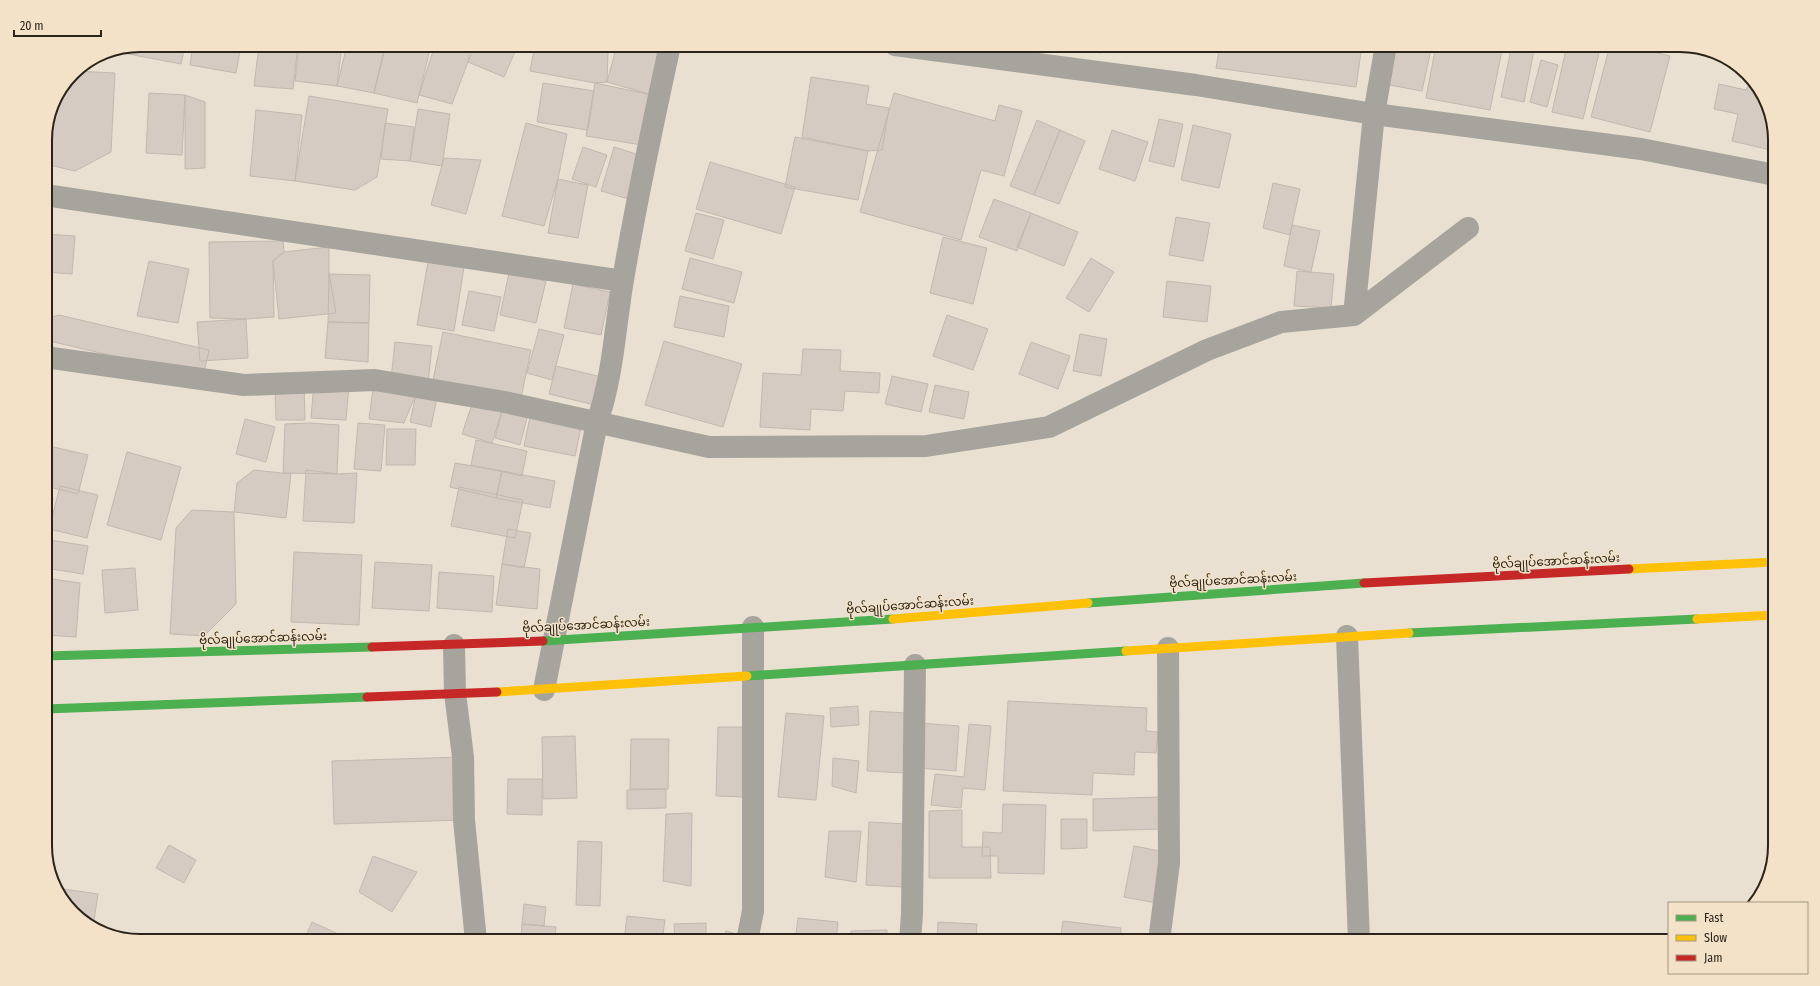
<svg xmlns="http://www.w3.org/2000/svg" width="1820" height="986" viewBox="0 0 1820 986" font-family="'Fira Sans Condensed','Noto Sans Myanmar',sans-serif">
<rect width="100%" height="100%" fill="#e9e0d1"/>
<path fill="#d6cbc3" stroke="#c2b8b0" d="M140,45H185L181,64L123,53L124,48Z
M193,45H241L236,73L190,65Z
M259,45H298L293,89L254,86Z
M299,45H342L337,86L295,81Z
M347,45H385L374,93L337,86Z
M386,45H431L417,103L374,93Z
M435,45H471L468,62L452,104L419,95Z
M475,45H518L504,77L468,62Z
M535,45H582L608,50L607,82L595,83L530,71Z
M617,45H628L664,55L652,95L607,82Z
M1074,45H1102L1101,53L1074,49Z
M1220,45H1362L1356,87L1216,68Z
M1393,45H1432L1422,91L1384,84Z
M1436,45H1503L1490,110L1426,98Z
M1512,45H1535L1524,102L1501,97Z
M1567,45H1601L1583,119L1552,112Z
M1610,45H1626L1670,56L1650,132L1591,117Z
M1541,60L1558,65L1547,107L1530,102Z
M75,71L115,73L111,152L75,171L45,164V134L52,104Z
M811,77L869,86L866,104L889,108L882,150L868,151L802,137Z
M1751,80L1759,88L1775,134V151L1732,141L1738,114L1714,109L1719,84L1746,90Z
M543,83L594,91L588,130L537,122Z
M595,83L652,95L642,145L586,136Z
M149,93L185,95L182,155L146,153Z
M894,93L995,121L999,105L1022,111L1004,176L981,170L961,240L860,212Z
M185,95L205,102V168L185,169Z
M309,96L388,109L377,177L355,190L295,181Z
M418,109L450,114L442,166L410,161Z
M256,110L302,115L295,181L250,176Z
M1159,119L1183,124L1174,167L1149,161Z
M1037,120L1060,130L1034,195L1010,186Z
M385,123L414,127L410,161L381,159Z
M526,123L567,134L558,179L544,226L502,216Z
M1193,125L1231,134L1219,188L1181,180Z
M1060,130L1085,141L1059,204L1034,195Z
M1112,130L1148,142L1135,181L1099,169Z
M795,137L868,151L858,200L785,187Z
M583,147L607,155L596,187L572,179Z
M614,147L646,157L632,200L601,191Z
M444,158L481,160L466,214L431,205Z
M710,162L795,187L781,234L696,209Z
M558,179L588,185L578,238L548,233Z
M1273,183L1300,189L1290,235L1263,228Z
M994,199L1031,213L1017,251L979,237Z
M696,213L724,220L713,259L685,251Z
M1031,213L1078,232L1064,266L1017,247Z
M1176,217L1210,223L1203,261L1169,255Z
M1292,225L1320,231L1311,272L1284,266Z
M45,234L75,236L72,274L45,272Z
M943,237L987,248L973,304L930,293Z
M283,241L284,252L273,261L274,317L246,319L210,318L209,242Z
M329,247V274L336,313L279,319L273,261L284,252Z
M690,258L742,272L734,303L682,289Z
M1091,258L1114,272L1089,312L1066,298Z
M149,261L189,269L178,323L137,316Z
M428,262L464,267L454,331L417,325Z
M1297,271L1334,274L1331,308L1294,306Z
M509,273L546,281L536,323L500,315Z
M329,274L370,275L369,323L328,322Z
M1167,281L1211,286L1207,322L1163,317Z
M573,284L610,292L601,335L564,328Z
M45,290L48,291L46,327H45Z
M469,291L501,297L494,331L462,325Z
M680,296L729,306L724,337L674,327Z
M59,315L209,350L203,377L45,340V319Z
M947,315L988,329L973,370L933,356Z
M246,319L248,358L200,361L197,322Z
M328,322L369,323L368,362L325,358Z
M539,329L564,335L552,380L527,373Z
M443,332L531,350L521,398L433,380Z
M1080,334L1107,339L1101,376L1073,371Z
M664,341L742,364L723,427L645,405Z
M395,342L432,346L428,384L391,379Z
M1031,342L1070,356L1058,389L1019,374Z
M803,349L841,350L840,371L880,373L879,393L845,391L843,411L811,409L810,430L760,427L763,373L801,375Z
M556,366L606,378L599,406L549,394Z
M892,376L928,384L921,412L885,404Z
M314,383L349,386L346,420L311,418Z
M304,385L305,420H276L275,386Z
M935,385L969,392L964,419L929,412Z
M373,389L416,394L404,423L369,419Z
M416,394L437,398L431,427L410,422Z
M474,398L503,407L492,443L462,434Z
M503,407L528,414L520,445L495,438Z
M531,412L582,423L575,456L524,446Z
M245,419L275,427L266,462L236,454Z
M309,423L339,425L337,474L283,473L285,424Z
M358,423L385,425L381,471L354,469Z
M387,429H416L415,465H386Z
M476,440L527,451L522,476L471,465Z
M45,445L88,455L78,494L45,486Z
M127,452L181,467L161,540L107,525Z
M455,463L502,471L496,498L450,487Z
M254,470L291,474L286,518L234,512L237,483Z
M306,470L337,474L357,473L354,523L303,521Z
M502,471L555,481L550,508L496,498Z
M60,486L98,495L87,538L49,529Z
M459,487L523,500L515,538L451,526Z
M45,497L53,498L49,529L52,534H45Z
M192,510L234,512L236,604L204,636L170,634L176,528Z
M508,529L531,533L524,568L502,564Z
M45,539L50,540L45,571Z
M50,540L88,546L83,574L45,568Z
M294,552L362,555L359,625L291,622Z
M375,562L432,565L429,611L372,608Z
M502,564L540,569L537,609L496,605Z
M135,568L138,610L105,613L102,570Z
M439,572L494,576L492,612L437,608Z
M45,578L80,583L76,637L45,635Z
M1008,701L1147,708L1146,731L1158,732L1156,753L1135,752L1134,775L1093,773L1092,795L1003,791Z
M858,706L859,725L831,727L830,708Z
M870,711L908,713L905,773L867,771Z
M786,713L824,716L816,800L778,797Z
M920,723L959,726L956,771L917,768Z
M969,724L991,726L985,790L963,788L961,808L931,805L935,774L964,777Z
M718,727H749L747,797L716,796Z
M575,736L577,798L543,799L542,737Z
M631,739H669L668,789H630Z
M463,757L464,820L334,824L332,761Z
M833,758L859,761L856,793L832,786Z
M508,779H542V815L507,814Z
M666,789V808L627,809V790Z
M1160,797L1161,829L1093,831V799Z
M1003,804L1046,805L1044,874L998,873V856H982L983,832L1002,833Z
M45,807L52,808L46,854L45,852Z
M962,810V847H990L991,878H929V811Z
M692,813L691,886L663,881L666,814Z
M1061,819H1087V848L1061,849Z
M869,822L906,824L903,887L866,885Z
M829,831H861L856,882L825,877Z
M578,841L602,842L600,906L576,905Z
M169,845L196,860L184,883L156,868Z
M1134,846L1165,852L1157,903L1124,897Z
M373,856L417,872L392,912L359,892Z
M57,888L98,894L93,927L61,898Z
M524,904L546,907L544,926L522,924Z
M627,916L665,920L662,941H624Z
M798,918L838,922L836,941H795Z
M1063,921L1121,928L1120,941H1060Z
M312,922L347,938L346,941H304Z
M938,922L977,924L976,941H937Z
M706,923V941H675L674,924Z
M522,924L556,927L554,941H521Z
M887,930V941H851V931Z
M726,931L744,936L743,941H723Z"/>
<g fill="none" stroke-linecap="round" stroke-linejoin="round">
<path stroke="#a7a49d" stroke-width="22" d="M895,45L1196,85L1374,114L1641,149L1775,175
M45,195L623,281
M1354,315L1374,114L1386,45
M45,357L244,385L375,380L505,402L709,447L926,446L1049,427L1207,350L1281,322L1354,315L1468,228
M1347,636L1359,941
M454,645L455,693L463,757L464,820L476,941
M544,690L597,422C613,377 615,327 623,280C636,201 653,123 670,45
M747,941L753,911V627
M910,941L912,914L915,665
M1159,941L1169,863L1168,648"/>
<path stroke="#4caf50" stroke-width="9" d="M1088,603L1364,583
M1409,633L1697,619
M543,641L893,619
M45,656L372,647
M747,676L1126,651
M45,709L367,697"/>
<path stroke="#ffc107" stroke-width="9" d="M1629,569L1775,562
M893,619L1088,603
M1697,619L1775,615
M1126,651L1409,633
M497,692L747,676"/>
<path stroke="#c62828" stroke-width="9" d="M1364,583L1629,569
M372,647L543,641
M367,697L497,692"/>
</g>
<g text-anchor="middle" stroke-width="3" stroke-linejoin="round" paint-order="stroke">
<g font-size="12" fill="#2b241a" stroke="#f3e2c7">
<text transform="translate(1556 561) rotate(-3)" y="4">ဗိုလ်ချုပ်အောင်ဆန်းလမ်း</text>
<text transform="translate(1233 580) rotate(-3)" y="4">ဗိုလ်ချုပ်အောင်ဆန်းလမ်း</text>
<text transform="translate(910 605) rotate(-4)" y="4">ဗိုလ်ချုပ်အောင်ဆန်းလမ်း</text>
<text transform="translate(586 625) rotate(-3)" y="4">ဗိုလ်ချုပ်အောင်ဆန်းလမ်း</text>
<text transform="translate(263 638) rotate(-2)" y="4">ဗိုလ်ချုပ်အောင်ဆန်းလမ်း</text>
</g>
</g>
<path d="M0 0H1820V986H0ZM140 52H1680A88 88 0 0 1 1768 140V846A88 88 0 0 1 1680 934H140A88 88 0 0 1 52 846V140A88 88 0 0 1 140 52Z" fill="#f3e2c7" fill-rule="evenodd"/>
<path fill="none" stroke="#2b241a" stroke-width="2" d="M140 52H1680A88 88 0 0 1 1768 140V846A88 88 0 0 1 1680 934H140A88 88 0 0 1 52 846V140A88 88 0 0 1 140 52Z"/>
<rect x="1668" y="902" width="140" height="72" fill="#f3e2c7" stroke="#a39682"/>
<rect x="1676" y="915" width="20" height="6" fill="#4caf50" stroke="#a39682"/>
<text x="1704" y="922" font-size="12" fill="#2b241a">Fast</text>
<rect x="1676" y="935" width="20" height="6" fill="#ffc107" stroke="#a39682"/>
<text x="1704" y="942" font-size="12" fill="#2b241a">Slow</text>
<rect x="1676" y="955" width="20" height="6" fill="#c62828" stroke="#a39682"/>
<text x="1704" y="962" font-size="12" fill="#2b241a">Jam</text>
<path d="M14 30v6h87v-6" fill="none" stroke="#2b241a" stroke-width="2"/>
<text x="20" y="30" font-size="12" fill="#2b241a" stroke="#f3e2c7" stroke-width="3" paint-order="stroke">20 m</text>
</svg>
